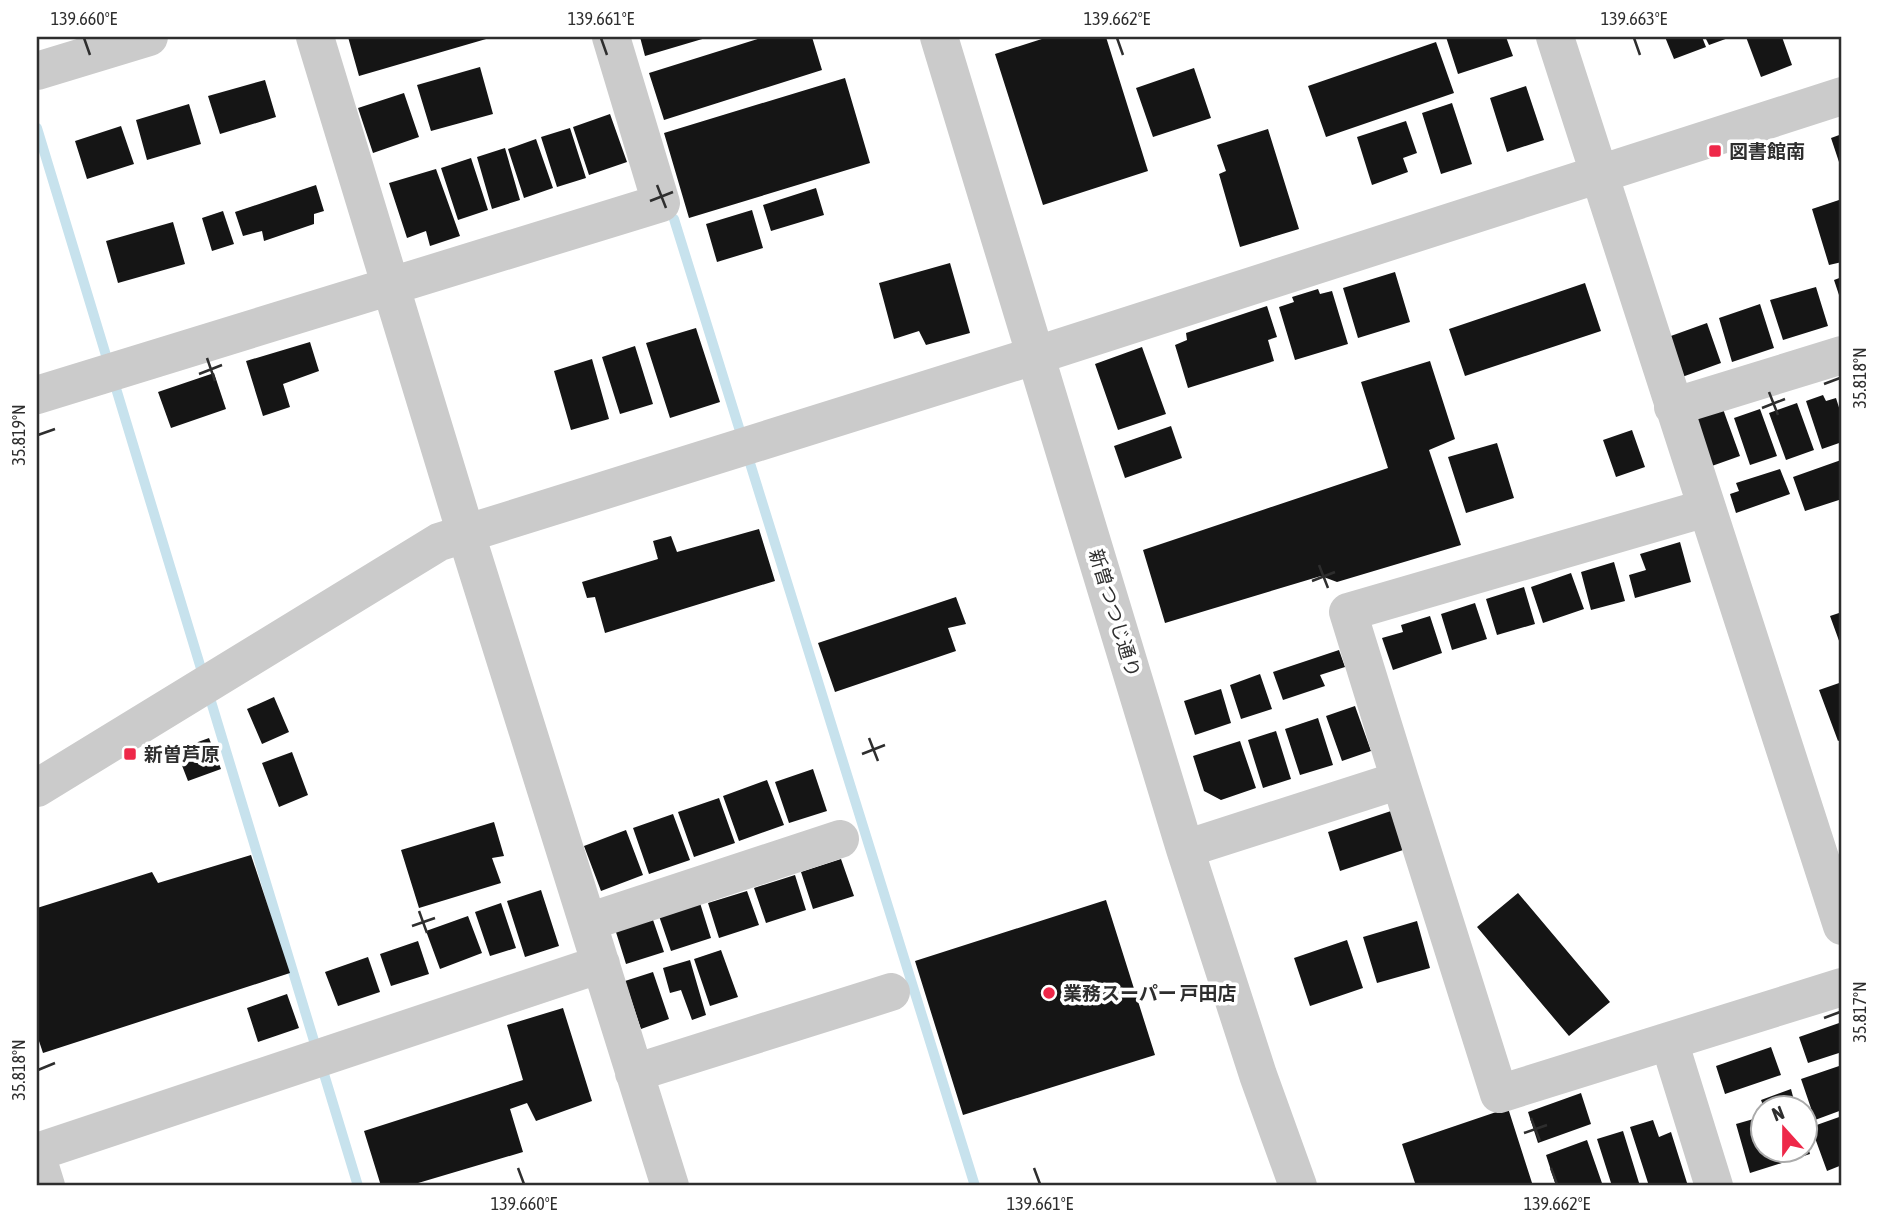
<svg xmlns="http://www.w3.org/2000/svg" width="1879" height="1223" viewBox="0 0 1879 1223" font-family="'Asap Condensed','Noto Sans JP',sans-serif">
<rect width="100%" height="100%" fill="#fff"/>
<g fill="none" stroke-linecap="round" stroke-linejoin="round">
<path stroke="#c7e2ed" stroke-width="10" d="M37,128L358,1186
M674,219L975,1186"/>
</g>
<path fill="#151515" d="M348,37H493L359,76Z
M640,37H709L645,56Z
M764,37H812L822,70L664,120L649,73Z
M1048,37H1106L1148,171L1043,205L995,54Z
M1446,37H1506L1513,56L1458,74Z
M1665,37H1702L1706,47L1674,59Z
M1705,37H1731L1709,45Z
M1746,37H1782L1792,65L1761,77Z
M1436,42L1454,93L1326,137L1308,86Z
M480,67L493,114L431,131L417,85Z
M1194,68L1211,118L1153,137L1136,88Z
M845,78L870,163L689,218L664,133Z
M265,80L276,117L220,134L208,96Z
M1526,86L1544,140L1507,152L1490,98Z
M404,93L419,137L373,153L358,108Z
M1452,103L1472,164L1441,174L1422,113Z
M189,104L201,144L147,160L136,120Z
M610,114L627,162L589,175L573,127Z
M1406,121L1417,153L1403,158L1408,172L1372,185L1357,137Z
M121,126L134,164L87,179L75,141Z
M570,128L586,178L557,187L541,137Z
M1268,129L1299,229L1240,247L1219,174L1226,171L1217,145Z
M1842,134V171L1831,138Z
M536,139L553,188L524,198L508,149Z
M505,148L520,200L492,209L477,157Z
M471,158L488,210L458,220L441,168Z
M436,169L460,236L430,246L426,231L407,238L389,183Z
M316,185L324,211L314,214V224L264,241L262,231L243,236L235,212Z
M816,188L824,215L771,231L763,205Z
M1842,199V262L1829,265L1812,209Z
M752,210L763,248L717,262L706,224Z
M223,211L234,244L212,251L202,218Z
M173,222L185,264L118,283L106,241Z
M950,263L970,333L926,345L919,331L894,339L879,283Z
M1395,272L1410,322L1358,338L1343,288Z
M1842,277V304L1834,280Z
M1585,283L1601,331L1465,376L1449,329Z
M1816,287L1828,326L1783,340L1770,300Z
M1318,289L1320,294L1332,291L1348,344L1295,360L1279,307L1294,302L1292,297Z
M1760,304L1774,348L1732,362L1719,318Z
M1267,306L1277,337L1268,340L1274,361L1188,388L1175,345L1187,340L1186,333Z
M1707,323L1721,363L1682,377L1668,337Z
M696,328L720,402L670,418L646,343Z
M310,342L319,371L283,384L290,407L263,416L246,361Z
M635,346L653,404L620,414L602,357Z
M1142,347L1166,414L1118,430L1095,364Z
M592,359L609,419L571,430L554,371Z
M1430,361L1455,439L1429,450L1461,545L1337,582L1321,576L1165,623L1143,550L1388,468L1361,382Z
M214,373L226,409L171,428L158,392Z
M1823,395L1826,401L1836,398L1842,417V442L1822,449L1806,401Z
M1797,403L1814,450L1786,460L1769,413Z
M1723,409L1740,456L1709,467L1692,420Z
M1760,409L1777,456L1750,465L1734,418Z
M1171,426L1182,458L1125,478L1114,446Z
M1632,430L1645,467L1616,477L1603,440Z
M1497,443L1514,498L1466,513L1448,457Z
M1841,460L1842,499L1805,511L1793,477Z
M1780,469L1790,494L1736,513L1730,494L1739,491L1736,483Z
M759,529L775,581L605,633L595,597L587,598L582,582L658,559L653,541L671,536L677,552Z
M1680,542L1691,582L1635,598L1629,575L1646,570L1640,554Z
M1614,562L1625,601L1591,610L1581,572Z
M1571,573L1584,609L1543,623L1531,587Z
M1524,587L1535,624L1497,635L1486,599Z
M956,597L966,624L948,628L956,651L835,692L818,643Z
M1475,603L1487,639L1452,650L1441,614Z
M1842,612V649L1830,616Z
M1430,616L1442,653L1393,670L1382,638L1403,632L1401,625Z
M1339,650L1345,667L1320,675L1325,686L1283,700L1273,672Z
M1260,674L1272,709L1241,719L1230,685Z
M1842,682V739L1838,741L1819,690Z
M1221,689L1231,723L1195,735L1184,701Z
M274,697L289,732L262,744L247,709Z
M1355,706L1371,751L1342,761L1326,716Z
M1318,718L1333,765L1300,775L1285,729Z
M1276,731L1291,779L1263,788L1248,740Z
M209,738L221,769L188,781L176,750Z
M1240,741L1256,788L1221,800L1204,791L1193,756Z
M292,752L308,795L279,807L262,763Z
M813,769L827,811L789,823L775,782Z
M767,780L784,825L739,841L723,796Z
M719,798L735,843L694,857L678,812Z
M1391,811L1403,850L1340,871L1328,832Z
M673,814L690,860L649,874L633,828Z
M494,822L504,856L492,858L501,883L419,908L401,850Z
M626,830L643,875L601,891L584,846Z
M251,855L290,973L43,1053L37,1035V908L152,872L158,883Z
M841,859L854,896L813,909L801,872Z
M795,875L806,910L766,923L754,888Z
M541,890L559,946L525,957L507,901Z
M747,891L759,925L719,938L708,903Z
M1518,893L1610,1002L1569,1036L1477,927Z
M1106,900L1155,1055L963,1115L915,961Z
M501,903L516,948L490,956L475,912Z
M700,903L711,938L671,951L659,916Z
M468,916L482,953L440,969L426,931Z
M652,917L664,952L626,964L615,929Z
M1417,921L1430,968L1377,983L1363,937Z
M1347,940L1363,988L1310,1006L1294,958Z
M418,941L429,974L391,986L380,954Z
M721,950L738,997L710,1006L694,959Z
M368,957L380,992L338,1006L325,972Z
M690,960L706,1015L692,1020L681,990L670,993L663,968Z
M653,972L669,1019L641,1029L625,981Z
M287,994L299,1028L258,1042L247,1008Z
M563,1008L592,1101L536,1121L527,1103L510,1109L523,1152L408,1186H381L364,1131L523,1080L507,1025Z
M1842,1022V1052L1808,1063L1799,1037Z
M1771,1047L1781,1075L1725,1094L1716,1066Z
M1842,1065V1110L1815,1120L1801,1079Z
M1791,1089L1796,1108H1764L1761,1100Z
M1581,1093L1591,1124L1538,1143L1528,1112Z
M1508,1108L1533,1186H1416L1402,1144Z
M1764,1116V1150H1806V1140L1810,1154L1750,1173L1736,1124Z
M1842,1116V1165L1827,1171L1811,1127Z
M1653,1120L1659,1137L1671,1132L1688,1186H1649L1630,1127Z
M1623,1131L1640,1186H1612L1597,1139Z
M1587,1140L1603,1186H1556L1546,1155Z"/>
<g fill="none" stroke-linecap="round" stroke-linejoin="round">
<path stroke="#cbcbcb" stroke-width="38" d="M315,37L466,534L670,1186
M939,37L1185,849L1258,1075L1298,1186
M1555,37L1842,926
M37,71L149,37
M37,395L661,203L611,37
M1673,407L1842,355
M1400,780L1348,612L1706,508
M37,788L439,542L1037,355L1842,96
M1185,849L1400,780L1499,1094L1842,987
M588,922L840,839
M1669,1041L1714,1186
M634,1073L891,992
M37,1152L601,964
M37,1157L46,1186"/>
</g>
<path fill="none" stroke="#2e2e2e" stroke-width="2.5" d="M84,38L90,55M601,38L607,55M1117,38L1123,55M1634,38L1640,55M657,185L666,208M650,201L673,192M207,358L215,381M199,374L222,365M1824,384L1840,378M1769,392L1778,415M1762,408L1785,399M38,435L55,429M1319,565L1328,588M1312,581L1335,572M869,738L878,761M862,754L885,745M419,911L427,933M412,926L435,918M1824,1018L1840,1012M38,1070L55,1063M1531,1118L1540,1141M1524,1133L1547,1125M518,1168L524,1184M1034,1168L1040,1184M1551,1168L1557,1184"/>
<g fill="#ee2849" stroke="#fff" stroke-width="2.5">
<rect x="1708" y="144" width="14" height="14" rx="3.5"/>
<rect x="123" y="747" width="14" height="14" rx="3.5"/>
<circle cx="1049" cy="993" r="7"/>
</g>
<g text-anchor="middle" stroke-width="7" stroke-linejoin="round" paint-order="stroke">
<g font-size="19" font-weight="bold" fill="#2e2e2e" stroke="#fff" text-anchor="start">
<text x="1729" y="158">図書館南</text>
<text x="144" y="761">新曽芦原</text>
<text x="1063" y="1000">業務スーパー 戸田店</text>
</g>
<g font-size="19" fill="#2e2e2e" stroke="#fff">
<text transform="translate(1115 613) rotate(73)" y="7">新曽つつじ通り</text>
</g>
</g>
<rect width="1879" height="1223" fill="none" stroke="#ffffff" stroke-width="77"/>
<g transform="translate(1784 1129) rotate(339)"><circle r="33" fill="#ffffff" stroke="#ababab" stroke-width="2"/>
<path d="M0-5L12 26L0 18L-12 26Z" fill="#ee2849"/>
<text y="-10" font-size="19" font-weight="bold" text-anchor="middle" fill="#2e2e2e">N</text>
</g>
<rect x="38" y="38" width="1802" height="1146" fill="none" stroke="#2e2e2e" stroke-width="2.5"/>
<g font-size="18" text-anchor="middle" fill="#2e2e2e">
<text x="84" y="25">139.660°E</text>
<text x="601" y="25">139.661°E</text>
<text x="1117" y="25">139.662°E</text>
<text x="1634" y="25">139.663°E</text>
<text transform="translate(1860 378) rotate(-90)" y="6">35.818°N</text>
<text transform="translate(19 435) rotate(-90)" y="6">35.819°N</text>
<text transform="translate(1860 1012) rotate(-90)" y="6">35.817°N</text>
<text transform="translate(19 1070) rotate(-90)" y="6">35.818°N</text>
<text x="524" y="1210">139.660°E</text>
<text x="1040" y="1210">139.661°E</text>
<text x="1557" y="1210">139.662°E</text>
</g>
</svg>
